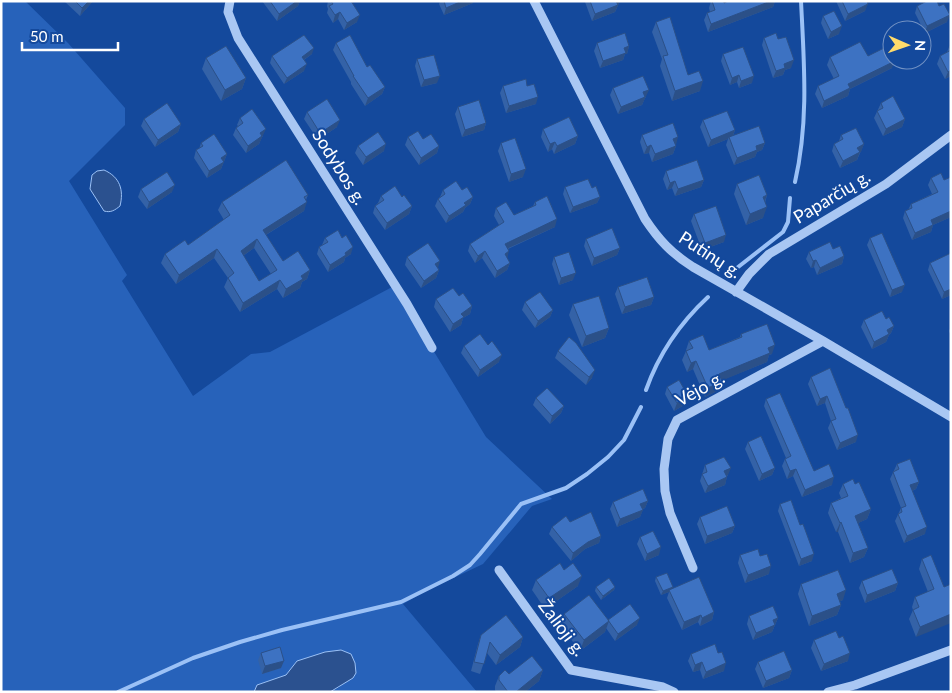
<svg xmlns="http://www.w3.org/2000/svg" width="952" height="693" viewBox="0 0 952 693" font-family="Lato,sans-serif">
<rect width="100%" height="100%" fill="#14499c"/>
<path fill="#2762ba" d="M1,1H25L68,43L125,108V125L69,181L127,275L122,281L193,396L251,354L270,352L394,286L486,437L552,499L532,506L483,564L426,591L403,604L477,692H330L340,687L297,661L286,675L257,685L254,692H1Z"/>
<path fill="#2b518f" stroke="#9bc1f6" d="M104,170C120,177 124,190 120,206C115,210 111,213 104,211L90,189L92,175L97,171Z
M341,650L351,654L355,663L356,673L353,678L330,692H254L257,685L286,675L297,661L325,652Z"/>
<g fill="none" stroke-linecap="round" stroke-linejoin="round">
<path stroke="#9bc1f6" stroke-width="4" d="M795,182C809,121 804,63 801,1
M733,271L783,232L788,222L790,198
M646,390C659,353 679,324 708,297
M118,692L193,658L240,642L282,630L401,602L453,576L470,565L480,554L521,504L566,488L587,474L608,457L624,440L641,407"/>
<path stroke="#a9c7f3" stroke-width="9" d="M230,1L228,12L238,38L407,304L432,348
M534,1L645,219C659,240 671,253 693,267L823,341L951,417
M736,292L749,274L769,254L886,184L951,135
M693,568L670,513L665,491L664,469L668,439L677,420L823,341
M499,570L571,670L663,687L674,692
M828,692L855,685L951,650"/>
</g>
<path fill="#3462a7" fill-rule="evenodd" d="M64,1H93L80,16Z
M262,1H300L298,6L277,21Z
M328,1H354L352,3L357,22L344,30L338,19L333,23L327,13L328,9L327,6Z
M440,1H473V3L444,15L439,4Z
M585,1H620L615,12L592,21L585,2Z
M711,1L724,3L728,1H775L773,7L708,32L704,20L707,13L710,12L709,8Z
M836,1H867L865,11L845,21Z
M917,6H939L947,22L925,33L915,13Z
M823,16L839,34L828,39L821,23Z
M656,22L688,75L700,91L672,101L660,66L662,59L652,32Z
M764,38L791,68L785,70L783,75L773,78L762,45Z
M336,43L367,67L385,87L382,94L365,106L351,84V82L333,50Z
M597,43L629,46L627,54H625L623,60L600,68L594,51Z
M951,46V76L945,79L937,64L940,56L947,52L949,47Z
M312,54L304,60V71L284,84L270,63L272,56Z
M723,54L752,83L739,88L737,82L730,85L721,61Z
M868,56L892,68L850,89L848,96L822,108L815,94L818,86L834,79L827,65L830,57Z
M206,58L246,78L242,89L221,101L202,69Z
M417,59L437,83L421,87L415,66Z
M503,86H527L536,104L506,113L500,93Z
M613,88L646,97L645,98L642,105L618,114L610,95Z
M881,103L905,119L902,127L883,136L874,118Z
M458,107L486,123L484,130L462,137L455,114Z
M307,112L337,127L318,140L304,119Z
M240,118L263,136L262,137L259,144L246,153L233,135L236,128L238,126L237,125Z
M144,119L181,124L178,132L155,147L141,126Z
M703,120L735,130L733,136L765,143L762,150L757,152L755,157L734,165L726,145L728,139L708,147L700,127Z
M543,129L578,136L575,144L554,154L552,149L548,152L541,137Z
M642,135L676,145H675L676,146L673,154L652,162L649,153L644,154L640,142Z
M841,135L864,144L857,160L840,168L832,151L834,144L839,141Z
M408,137L439,146L437,153L419,165L405,145Z
M201,143L227,154L221,169L207,178L194,158L196,150L199,149Z
M501,143L523,177L509,182L498,151Z
M358,146L384,151L363,165L355,153Z
M666,171L704,180L701,187L675,196L672,188L667,190L663,179Z
M951,177V217L933,225L931,232L912,240L903,218L905,211L908,210L911,204L932,194L928,185L931,178L944,180Z
M737,184L767,195L765,203L763,218L746,225L734,194Z
M565,187L592,188L600,197L597,203L570,213L563,194Z
M141,189L172,192L147,209L138,197Z
M443,190H462L473,197L470,204L465,208L463,212L446,223L435,206L438,199L440,197Z
M308,195L306,200L304,211L266,235L283,261L310,270L307,279L302,282L300,288L283,298L277,289L240,312L224,287L228,278L214,258L176,284L161,263L165,254L188,245L224,220L218,210L222,202ZM254,248L271,274L259,281L243,256Z
M381,196L402,197L412,206L409,214L385,230L373,213L375,206L378,203Z
M535,202L555,227L508,249L507,258L510,263L507,270L495,278L482,258L475,263L468,251L470,244L499,225L494,216L496,208L514,215L533,206Z
M694,214L724,242L702,250L691,221Z
M325,238H342L351,254L345,258L344,262L328,272L317,254L319,247L322,245Z
M870,238L902,292L890,297L867,245Z
M586,239L620,248L617,255L592,266L584,246Z
M833,249L844,256L842,264L817,275L814,267L811,268L806,259L809,252Z
M951,253V295L942,299L928,270L930,263Z
M407,257L438,268L439,270L436,278L421,288L405,265Z
M554,257L573,280L559,285L552,264Z
M618,287L654,297L651,305L622,314L615,294Z
M459,296L472,306L470,314L463,318L461,325L450,332L434,307L436,299Z
M525,302L553,310L550,317L535,328L522,310Z
M573,304L609,328L605,338L582,347L569,315Z
M886,319L894,326L891,333L889,335L886,342L872,349L861,327L864,320Z
M951,326V336L949,331Z
M741,334L772,354L769,355L767,362L722,380L719,390L705,397L693,369L687,372L682,360L686,351H687L686,350L689,341L709,350L740,337Z
M488,345L499,362L478,377L461,353L464,346Z
M558,351L592,378L586,385L555,358Z
M830,368L856,442L837,450L828,428L831,421L825,403L817,406L808,384L811,377Z
M667,387L686,404L674,411L665,394Z
M536,398L564,406L561,413L550,424L533,405Z
M766,399L814,471L832,485L802,497L793,476L787,479L782,466L785,459L786,458L764,406Z
M748,442L775,468L772,475L759,481L745,449Z
M897,464L919,482L916,489L912,491L925,534L904,543L895,521L901,508L890,479Z
M705,465L728,475L727,476L725,485L705,493L700,481Z
M843,484H855L871,509L867,519L858,523L868,548L864,557L850,563L838,532H836L828,513L831,503L841,498L839,493Z
M648,501L645,508L643,509L640,517L617,527L610,509L613,502Z
M780,504L812,561L799,566L778,511Z
M700,517L735,526L732,533L705,544L697,524Z
M570,522L601,536L599,543L585,549L571,561L549,534L552,527Z
M640,537L659,555L645,561L637,544Z
M740,555L760,556L769,574L745,583L738,563Z
M922,559L944,587L916,637L909,619L913,610L912,607L915,597L928,592L919,569Z
M564,570L578,586L545,609L532,590L536,580Z
M656,577L673,587L672,589L714,612L712,620L700,626L698,622L682,630L667,598L669,592L661,595L655,581Z
M862,581L898,583L895,591L865,603L859,588Z
M801,584L843,600L840,601L841,605L837,615L809,626L798,594Z
M596,587H615L614,590L601,600L595,591Z
M564,614L608,620L637,625L615,641L606,628L605,632L580,651L560,625Z
M749,616L778,618L772,632L753,640L747,624Z
M481,635L523,637L520,647L496,665L487,653L480,674L471,671L478,644Z
M814,640L848,661L821,671L811,648Z
M261,653L281,668L262,674L258,660Z
M691,654L724,671L703,679L700,670L693,672L688,661Z
M758,662L792,670L789,678L763,688L755,669Z
M543,670L539,681L525,692H496L495,690V686L499,676Z"/>
<path fill="#2b5088" d="M89,1H93L80,16L82,8Z
M297,1H300L298,6L277,21L279,14Z
M462,1H473V3L444,15L446,8Z
M615,1H620L615,12L592,21L595,14Z
M771,1H775L773,7L708,32L711,24Z
M868,4L865,11L845,21L848,14Z
M340,12L338,19L333,23L335,15Z
M360,15L357,22L344,30L347,23Z
M950,15L947,22L925,33L927,26Z
M842,26L839,34L828,39L831,32Z
M629,46L627,54H625L623,60L600,68L603,61L624,48Z
M314,48L312,54L299,63L302,57Z
M794,60L791,68L785,70L783,75L773,78L776,71L784,64Z
M895,61L892,68L850,89L848,96L822,108L824,101L848,84Z
M307,64L304,71L284,84L287,78Z
M951,70V76L945,79L948,72Z
M739,75L737,82L730,85L732,78Z
M440,76L437,83L421,87L424,80Z
M754,76L752,83L739,88L741,81Z
M246,78L242,89L221,101L225,90Z
M703,81L700,91L672,101L675,91Z
M385,87L382,94L365,106L368,98Z
M649,90L642,105L618,114L621,107L643,92Z
M538,97L536,104L506,113L509,106Z
M905,119L902,127L883,136L886,129Z
M340,120L337,127L318,140L320,133Z
M486,123L484,130L462,137L465,130Z
M181,124L178,132L155,147L158,140Z
M266,129L259,144L246,153L248,146L260,133Z
M735,130L732,138L729,137L728,139L708,147L711,140Z
M578,136L575,144L554,154L557,146Z
M678,137L676,145L670,147L673,139Z
M555,142L552,149L548,152L550,144Z
M765,143L762,150L757,152L755,157L734,165L737,158L756,146Z
M386,144L384,151L363,165L366,157Z
M864,144L861,152L855,155L857,148Z
M651,145L649,153L644,154L647,147Z
M439,146L437,153L419,165L421,158Z
M676,146L673,154L652,162L655,154Z
M860,152L857,160L840,168L843,161Z
M227,154L221,169L207,178L209,171L221,158Z
M526,169L523,177L509,182L511,174Z
M704,180L701,187L675,196L678,189Z
M675,181L672,188L667,190L670,183Z
M175,185L172,192L147,209L149,202Z
M767,195L763,206V197Z
M473,197L470,204L465,208L463,212L446,223L449,216L464,203Z
M600,197L597,203L570,213L573,207Z
M307,202L304,211L259,239L263,230Z
M412,206L409,214L385,230L387,223Z
M767,207L763,218L746,225L750,214Z
M951,211V217L933,225L931,232L912,240L915,233L931,220Z
M557,219L555,227L502,251L505,244Z
M726,235L724,242L702,250L705,243Z
M257,239L254,248L237,260L241,251Z
M353,247L351,254L345,258L344,262L328,272L330,265L345,253Z
M620,248L617,255L592,266L594,258Z
M217,249L214,258L176,284L179,275Z
M485,251L482,258L475,263L478,256Z
M509,251L507,259L505,254Z
M844,256L842,264L817,275L820,268Z
M816,260L814,267L811,268L813,261Z
M440,261L438,268L435,264Z
M510,263L507,270L495,278L497,271Z
M310,270L307,279L302,282L300,288L283,298L286,289L301,276Z
M439,270L436,278L421,288L424,281Z
M576,273L573,280L559,285L561,278Z
M280,280L277,289L240,312L243,303Z
M905,285L902,292L890,297L892,290Z
M951,289V295L942,299L944,292Z
M654,297L651,305L622,314L625,307Z
M472,306L470,314L463,318L461,325L450,332L453,324L461,314Z
M553,310L550,317L535,328L538,321Z
M894,326L891,333L889,335L886,342L872,349L874,342L887,330Z
M609,328L605,338L582,347L586,336Z
M775,345L772,354L769,355L767,362L716,383L719,374L768,348Z
M502,355L499,362L478,377L480,370Z
M696,361L693,369L687,372L691,363Z
M595,370L592,378L586,385L589,377Z
M722,381L719,390L705,397L708,388Z
M688,396L686,404L674,411L677,403Z
M827,396L825,403L817,406L820,399Z
M564,406L561,413L550,424L552,416Z
M858,435L856,442L837,450L840,443Z
M731,468L728,475L722,478L724,471Z
M775,468L772,475L759,481L762,474Z
M796,469L793,476L787,479L790,471Z
M727,477L725,485L705,493L708,486Z
M834,477L832,485L802,497L805,490Z
M919,482L916,489L907,493L910,485Z
M648,501L645,508L638,511L640,504Z
M871,509L867,519L852,526L855,516Z
M643,510L640,517L617,527L620,519Z
M841,522L838,532H836L840,523Z
M735,526L732,533L705,544L707,536Z
M927,527L925,534L904,543L907,536Z
M601,536L599,543L585,549L571,561L573,553L588,542Z
M661,547L659,555L645,561L647,554Z
M868,548L864,557L850,563L853,553Z
M814,554L812,561L799,566L801,559Z
M771,566L769,574L745,583L748,575Z
M582,576L578,586L545,609L549,598Z
M898,583L895,591L865,603L867,595Z
M615,587L614,590L601,600L603,596Z
M673,587L671,591L669,590V592L661,595L663,591Z
M846,590L843,600L833,604L837,594Z
M841,605L837,615L809,626L812,616Z
M714,612L712,620L700,626L702,618Z
M951,614V623L916,637L920,627Z
M701,615L698,622L682,630L684,622Z
M640,618L637,625L615,641L618,634Z
M778,618L772,632L753,640L756,633L773,620Z
M609,621L605,632L580,651L584,640Z
M523,637L520,647L496,665L500,655Z
M850,653L848,661L821,671L824,664Z
M284,661L281,668L262,674L265,666Z
M702,662L700,670L693,672L695,665Z
M726,663L724,671L703,679L706,672Z
M543,670L539,681L525,692H516Z
M792,670L789,678L763,688L766,681Z"/>
<path fill="#3d72c2" stroke="#2b5088" fill-rule="evenodd" d="M75,1H89L82,8Z
M270,1H297L279,14Z
M331,1H351L360,15L347,23L340,12L335,15L329,6L333,4Z
M444,1H462L446,8Z
M590,1H616L618,5L595,14Z
M712,1H724V3L728,1H771L711,24L707,13L715,10Z
M842,1H867L868,4L848,14Z
M927,1H937L939,6L944,4L950,15L927,26L917,6Z
M834,11L842,26L831,32L823,16Z
M670,17L688,75L699,71L703,81L675,91L663,56L668,55L656,22Z
M625,33L629,46L624,48L626,53L603,61L597,43Z
M776,33L778,39L786,37L794,60L784,64L785,68L776,71L764,38Z
M304,35L314,48L302,57L307,64L287,78L272,56Z
M350,35L367,67L370,65L385,87L368,98L353,76H354L336,43Z
M860,42L868,56L888,46L892,55V60L895,61L848,84L850,88L824,101L818,86L839,76L830,57Z
M226,46L246,78L225,90L206,58Z
M951,46V70L948,72L940,56L951,50L949,47Z
M743,47L754,76L741,81L739,75L732,78L723,54Z
M434,55L440,76L424,80L417,59Z
M643,76L649,90L643,92L645,97L621,107L613,88Z
M526,79L527,86L534,84L538,97L509,106L503,86Z
M893,96L905,119L886,129L877,111L883,108L881,103Z
M327,99L340,120L320,133L307,112Z
M479,100L486,123L465,130L458,107Z
M167,103L181,124L158,140L144,119Z
M252,109L266,129L260,133L262,136L248,146L236,128L243,123L240,118Z
M727,111L735,130L711,140L703,120Z
M569,117L578,136L557,146L555,142L550,144L543,129Z
M673,123L678,137L673,139L676,146L655,154L651,145L647,147L642,135Z
M759,126L765,143L756,146L757,150L737,158L729,137Z
M856,128L864,144L857,148L860,152L843,161L834,144L843,139L841,135Z
M418,131L423,139L431,134L439,146L421,158L408,137Z
M378,132L386,144L366,157L358,146Z
M214,134L227,154L221,158L224,162L209,171L196,150L203,146L201,143Z
M515,138L526,169L511,174L501,143Z
M286,160L308,195L304,197L307,202L263,230L283,261L298,251L310,270L301,276L303,279L286,289L280,280L243,303L228,278L234,273L217,249L179,275L165,254L185,240L188,245L230,215L222,202ZM257,239L277,270L259,281L241,251Z
M697,160L704,180L678,189L675,181L670,183L666,171Z
M167,172L175,185L149,202L141,189Z
M941,173L944,180L951,177V211L931,220L933,225L915,233L905,211L912,208L911,204L938,192L931,178Z
M759,175L767,195L763,197L767,207L750,214L737,184Z
M588,179L592,188L596,186L600,197L573,207L565,187Z
M456,181L462,190L467,187L473,197L464,203L466,205L449,216L438,199L445,194L443,190Z
M395,186L402,197L404,195L412,206L387,223L375,206L384,200L381,196Z
M547,196L557,219L505,244L509,251L505,254L510,263L497,271L485,251L478,256L470,244L504,222L496,208L506,202L514,215L536,205L535,202Z
M716,206L726,235L705,243L694,214Z
M612,228L620,248L594,258L586,239Z
M338,230L342,238L346,235L353,247L345,253L346,255L330,265L319,247L328,242L325,238Z
M882,233L905,285L892,290L870,238Z
M830,242L833,249L840,246L844,256L820,268L816,260L813,261L809,252Z
M428,243L440,261L435,264L439,270L424,281L407,257Z
M569,252L576,273L561,278L554,257Z
M951,253V289L944,292L930,263Z
M647,277L654,297L625,307L618,287Z
M453,288L459,296L463,293L472,306L461,314L464,317L453,324L436,299Z
M540,292L553,310L538,321L525,302Z
M599,296L609,328L586,336L573,304Z
M882,311L886,319L889,317L894,326L887,330L889,334L874,342L864,320Z
M767,324L775,345L768,348L770,353L719,374L722,381L708,388L696,361L691,363L686,351L693,348L689,341L703,335L709,350L742,337L741,334Z
M480,334L488,345L492,341L502,355L480,370L464,346Z
M569,337L576,343L595,370L589,377L558,351Z
M830,368L846,408H848L858,435L840,443L831,421L836,419L827,396L820,399L811,377Z
M679,380L688,396L677,403L667,387Z
M547,388L564,406L552,416L536,398Z
M780,393L814,471L829,464L834,477L805,490L796,469L790,471L785,459L791,456L766,399Z
M761,436L775,468L762,474L748,442Z
M724,457L731,468L724,471L727,477L708,486L702,474L707,472L705,465Z
M910,459L919,482L910,485L927,527L907,536L898,514L902,512L901,508L906,506L893,472L899,469L897,464Z
M853,479L855,484L859,482L871,509L855,516L868,548L853,553L841,522L840,523L831,503L848,496L843,484Z
M643,489L648,501L640,504L643,510L620,519L613,502Z
M791,500L800,525L803,524L814,554L801,559L780,504Z
M727,506L735,526L707,536L700,517Z
M591,512L601,536L588,542L573,553L552,527L566,516L570,522Z
M653,531L661,547L647,554L640,537Z
M758,549L760,556L767,554L771,566L748,575L740,555Z
M931,555L944,587L951,584V614L920,627L913,610L919,607L915,597L934,589L922,559Z
M560,563L564,570L573,563L582,576L549,598L536,580Z
M892,569L898,583L867,595L862,581Z
M838,570L846,590L837,594L841,605L812,616L801,584Z
M667,573L673,587L663,591L656,577Z
M699,577L714,612L702,618L701,615L684,622L669,590Z
M609,578L615,587L603,596L596,587Z
M589,595L609,621L584,640L564,614Z
M630,604L640,618L618,634L608,620Z
M773,606L778,618L773,620L775,625L756,633L749,616Z
M506,615L523,637L500,655L490,642L484,664L474,662L481,635Z
M836,631L839,638L843,636L850,653L824,664L814,640Z
M715,644L718,653L722,652L726,663L706,672L702,662L695,665L691,654Z
M280,647L284,661L265,666L261,653Z
M784,651L792,670L766,681L758,662Z
M532,656L543,670L516,692H508L499,680V676L505,670L509,674Z"/>
<g text-anchor="middle" stroke-width="4" stroke-linejoin="round" paint-order="stroke">
<g font-size="18" fill="#fff" stroke="#14499c">
<text transform="translate(339 167) rotate(58)" y="6">Sodybos g.</text>
<text transform="translate(832 197) rotate(-31)" y="6">Paparčių g.</text>
<text transform="translate(710 255) rotate(33)" y="6">Putinų g.</text>
<text transform="translate(700 389) rotate(-29)" y="6">Vėjo g.</text>
<text transform="translate(562 628) rotate(53)" y="6">Žalioji g.</text>
</g>
</g>
<rect width="952" height="693" fill="none" stroke="#ffffff" stroke-width="5"/>
<g transform="translate(907 45) rotate(92)"><circle r="24" fill="#14499c" stroke="#7292c4"/>
<path d="M0-4L9 19L0 12L-9 19Z" fill="#ffdb6b"/>
<text y="-8" font-size="14" font-weight="bold" text-anchor="middle" fill="#ffffff">N</text>
</g>
<path d="M22 42v8h96v-8" fill="none" stroke="#ffffff" stroke-width="2.5"/>
<text x="30" y="42" font-size="15" fill="#ffffff" stroke="#14499c" stroke-width="4" paint-order="stroke">50 m</text>
</svg>
